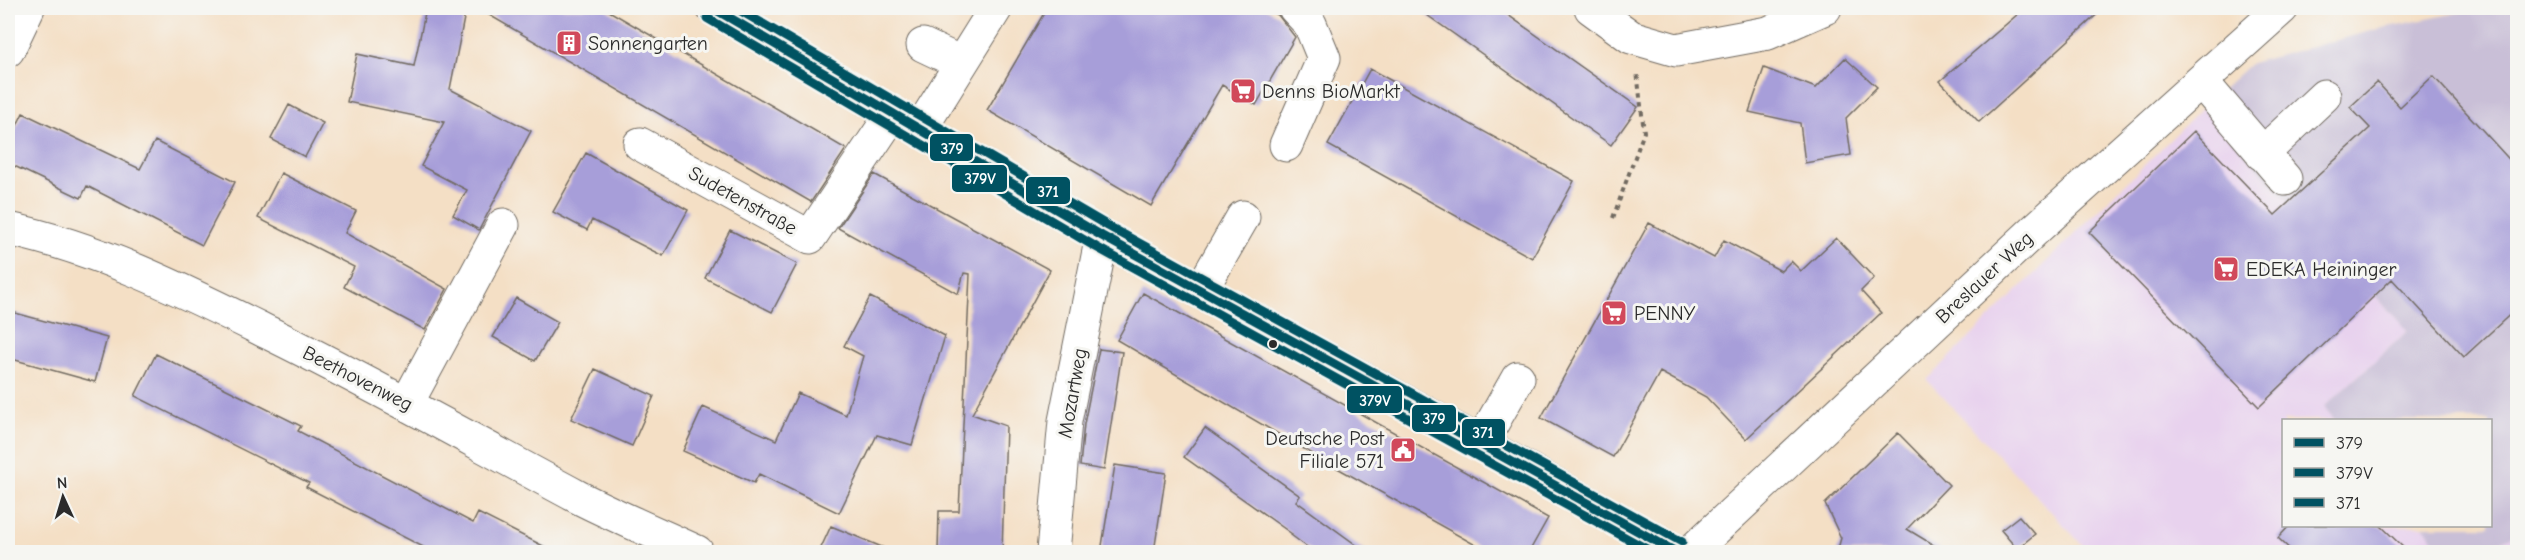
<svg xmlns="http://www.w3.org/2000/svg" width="2525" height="560" viewBox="0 0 2525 560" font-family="'Comic Neue',sans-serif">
<rect width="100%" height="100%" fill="#f6f6f2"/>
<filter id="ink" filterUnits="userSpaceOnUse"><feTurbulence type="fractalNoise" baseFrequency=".0167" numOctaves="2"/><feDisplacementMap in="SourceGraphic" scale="12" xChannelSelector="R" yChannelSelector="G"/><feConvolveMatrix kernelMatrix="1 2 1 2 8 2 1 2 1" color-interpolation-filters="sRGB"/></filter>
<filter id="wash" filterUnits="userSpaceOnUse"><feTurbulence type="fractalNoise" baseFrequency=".008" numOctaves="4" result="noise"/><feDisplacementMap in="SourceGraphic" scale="24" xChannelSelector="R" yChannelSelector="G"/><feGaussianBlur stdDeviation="1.35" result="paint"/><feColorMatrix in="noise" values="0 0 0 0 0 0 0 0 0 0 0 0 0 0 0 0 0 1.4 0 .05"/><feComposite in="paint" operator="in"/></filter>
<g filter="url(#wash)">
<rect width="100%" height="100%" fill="#f4dfc5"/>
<path fill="#e8d2ee" d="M2202,108L2408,331L2324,407L2335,420H2284V526H2423L2445,552H2089L1927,380Z
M2517,533V552H2478Z"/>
<path fill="#c9bfd7" d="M2481,8H2517V533L2478,552H2445L2423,526H2490V420H2335L2324,407L2408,331L2202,108L2251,63L2378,29Z"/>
<g id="blocks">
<path fill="#a79ed9" d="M426,8H466L450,89L531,131L479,230L453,215L467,190L421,166L444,122L347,102L357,54L414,66Z
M477,8H604L846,149L811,202Z
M1047,8H1265L1278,15L1295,37L1256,105L1222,85L1151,206L987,110Z
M1417,8H1498L1638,107L1611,145Z
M2025,8H2104L1979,122L1940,81Z
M1845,58L1877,87L1846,118L1851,155L1805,163L1800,123L1749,112L1764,68L1816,88Z
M1370,69L1574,181L1532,258L1328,145Z
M2433,76L2517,168V308L2464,357L2392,279L2259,407L2089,232L2194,131L2275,215L2370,128L2350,107L2377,82L2400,107Z
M289,105L323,123L305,157L271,139Z
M23,113L140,169L155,141L235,182L202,245L87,186L81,198L8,163V144Z
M586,153L688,210L663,256L592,220L587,230L553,212Z
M281,173L356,211L345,233L447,289L425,330L344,287L354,267L258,218Z
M874,174L1050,270L972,414L1006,426L1002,552H938L939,511H959L970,274L964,273L958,294L838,228Z
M1649,223L1714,258L1724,240L1781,271L1791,261L1801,271L1836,238L1874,278L1861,291L1881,313L1746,439L1706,397L1660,372L1613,457L1541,418Z
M730,230L797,264L772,312L705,278Z
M1143,293L1548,518L1529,552H1488L1323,460L1117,340Z
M870,297L945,336L912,445L877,435L839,513L759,474L754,483L683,451L703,407L776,440L798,393L846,415L863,356L844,346Z
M516,298L558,322L535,361L493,337Z
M8,311L107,338L95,382L8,358Z
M1099,349L1122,352L1104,470L1080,466L1084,424Z
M156,354L301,426L298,431L473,523L478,513L555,552H433L306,487L309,483L135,396Z
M595,369L654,396L632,446L571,419Z
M1205,428L1300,496L1296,501L1366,552H1314L1291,535L1292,534L1184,457Z
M1898,433L1949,485L1907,529L1945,552H1837L1841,538L1825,504Z
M1115,465L1166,473L1154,552H1101Z
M2019,516L2035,534L2017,549L2001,530Z
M2290,525H2380L2408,552H2293L2278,538Z
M831,526L894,552H819Z"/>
</g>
</g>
<g filter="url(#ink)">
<use href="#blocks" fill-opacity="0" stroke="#716a61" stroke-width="1.5"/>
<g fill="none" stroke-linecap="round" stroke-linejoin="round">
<g stroke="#716a61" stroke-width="35">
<path id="minor" d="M713,8L1102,236L1481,443L1676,552
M1591,8L1631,37L1676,50L1768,33L1825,8
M923,45L961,63
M8,50L28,8
M2201,81L2285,179
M921,128L996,8
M640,144L810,237L893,113
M1286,145L1324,58L1310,24L1295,8
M2262,154L2324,96
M8,229C99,248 186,292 269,333C373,384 475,442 578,497C617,517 658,534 697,552
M1201,290L1243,217
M407,403L503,225
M1481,443L1518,378
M1053,552L1065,421L1102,236
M1691,552L2037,228L2282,8"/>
</g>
<path stroke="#716a61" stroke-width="4" stroke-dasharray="4.5 4.5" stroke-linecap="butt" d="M1613,218L1644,132L1637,71"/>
<use href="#minor" stroke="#fff" stroke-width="33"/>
<g stroke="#f6f6f2" stroke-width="14">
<path id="bus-1" d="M713,8L1102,236L1676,552"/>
</g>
<g stroke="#f6f6f2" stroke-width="14">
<path id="bus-2" d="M707,18L1096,247L1652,552"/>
</g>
<g stroke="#f6f6f2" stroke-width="14">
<path id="bus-3" d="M736,8L1108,226L1682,542"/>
</g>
<use href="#bus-1" stroke="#005262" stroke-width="9"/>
<use href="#bus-2" stroke="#005262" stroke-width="9"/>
<use href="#bus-3" stroke="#005262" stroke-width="9"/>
</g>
</g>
<defs>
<g id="building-square" transform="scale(1.35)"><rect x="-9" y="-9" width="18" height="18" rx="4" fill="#d1495b" stroke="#f6f6f2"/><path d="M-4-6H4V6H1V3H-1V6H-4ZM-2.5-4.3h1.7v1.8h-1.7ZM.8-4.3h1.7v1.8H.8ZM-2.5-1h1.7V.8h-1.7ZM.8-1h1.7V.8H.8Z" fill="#fff"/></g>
<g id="supermarket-square" transform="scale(1.35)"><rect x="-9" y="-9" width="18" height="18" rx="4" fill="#d1495b" stroke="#f6f6f2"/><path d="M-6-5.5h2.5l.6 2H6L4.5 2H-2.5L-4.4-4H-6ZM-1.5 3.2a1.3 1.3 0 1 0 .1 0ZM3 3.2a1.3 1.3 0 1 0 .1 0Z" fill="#fff"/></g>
<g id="civic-square" transform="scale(1.35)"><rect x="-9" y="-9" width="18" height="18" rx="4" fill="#d1495b" stroke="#f6f6f2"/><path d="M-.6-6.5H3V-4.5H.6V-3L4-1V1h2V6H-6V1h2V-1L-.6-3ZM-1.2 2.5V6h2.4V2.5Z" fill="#fff"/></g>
</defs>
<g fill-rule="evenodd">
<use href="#building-square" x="569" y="43"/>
<use href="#supermarket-square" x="1243" y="91"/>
<use href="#supermarket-square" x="2226" y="269"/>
<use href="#supermarket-square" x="1614" y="313"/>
<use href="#civic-square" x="1403" y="450"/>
</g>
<circle fill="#2b2b2b" stroke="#f6f6f2" stroke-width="2" cx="1273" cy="344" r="5"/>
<g text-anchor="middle" stroke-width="6" stroke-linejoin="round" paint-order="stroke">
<g font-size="20" fill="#2b2b2b" stroke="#f6f6f2" text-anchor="start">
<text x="588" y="50">Sonnengarten</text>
<text x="1262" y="98">Denns BioMarkt</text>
<text x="2246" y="276">EDEKA Heininger</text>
<text x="1634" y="320">PENNY</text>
<text x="1384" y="445" text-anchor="end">Deutsche Post<tspan x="1384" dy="23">Filiale 571</tspan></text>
</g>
<g font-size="20" fill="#2b2b2b" stroke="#f6f6f2">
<text transform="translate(743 200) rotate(29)" y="7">Sudetenstraße</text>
<text transform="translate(1984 277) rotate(-43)" y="7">Breslauer Weg</text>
<text transform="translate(358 378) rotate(27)" y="7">Beethovenweg</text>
<text transform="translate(1072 393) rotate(-80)" y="7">Mozartweg</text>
</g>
</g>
<g stroke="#f6f6f2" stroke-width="2">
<rect x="929" y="133" width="45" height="29" rx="6" fill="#005262"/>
<rect x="951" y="164" width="57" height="29" rx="6" fill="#005262"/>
<rect x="1025" y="176" width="46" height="29" rx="6" fill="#005262"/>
<rect x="1346" y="385" width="57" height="29" rx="6" fill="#005262"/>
<rect x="1411" y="404" width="46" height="29" rx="6" fill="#005262"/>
<rect x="1461" y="418" width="45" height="29" rx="6" fill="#005262"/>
</g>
<g font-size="16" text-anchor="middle" font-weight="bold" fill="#fff">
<text x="952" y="154">379</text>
<text x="980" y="184">379V</text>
<text x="1048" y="197">371</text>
<text x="1375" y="406">379V</text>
<text x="1434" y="424">379</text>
<text x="1483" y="438">371</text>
</g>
<rect width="2525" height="560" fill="none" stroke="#f6f6f2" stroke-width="30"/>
<rect x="2282" y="419" width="210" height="108" fill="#f6f6f2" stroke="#a5a5a2" stroke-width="1.5"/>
<rect x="2294" y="438" width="30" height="9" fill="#005262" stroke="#a5a5a2" stroke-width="1.5"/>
<text x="2336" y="449" font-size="18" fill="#2b2b2b">379</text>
<rect x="2294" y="468" width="30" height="9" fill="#005262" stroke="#a5a5a2" stroke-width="1.5"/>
<text x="2336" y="479" font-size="18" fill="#2b2b2b">379V</text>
<rect x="2294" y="498" width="30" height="9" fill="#005262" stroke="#a5a5a2" stroke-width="1.5"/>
<text x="2336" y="509" font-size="18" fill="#2b2b2b">371</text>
<g transform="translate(63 497) rotate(356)" stroke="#f6f6f2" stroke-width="4.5" paint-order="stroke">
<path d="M0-4.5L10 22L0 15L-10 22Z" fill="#2b2b2b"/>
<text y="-9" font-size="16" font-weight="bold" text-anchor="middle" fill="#2b2b2b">N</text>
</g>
</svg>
